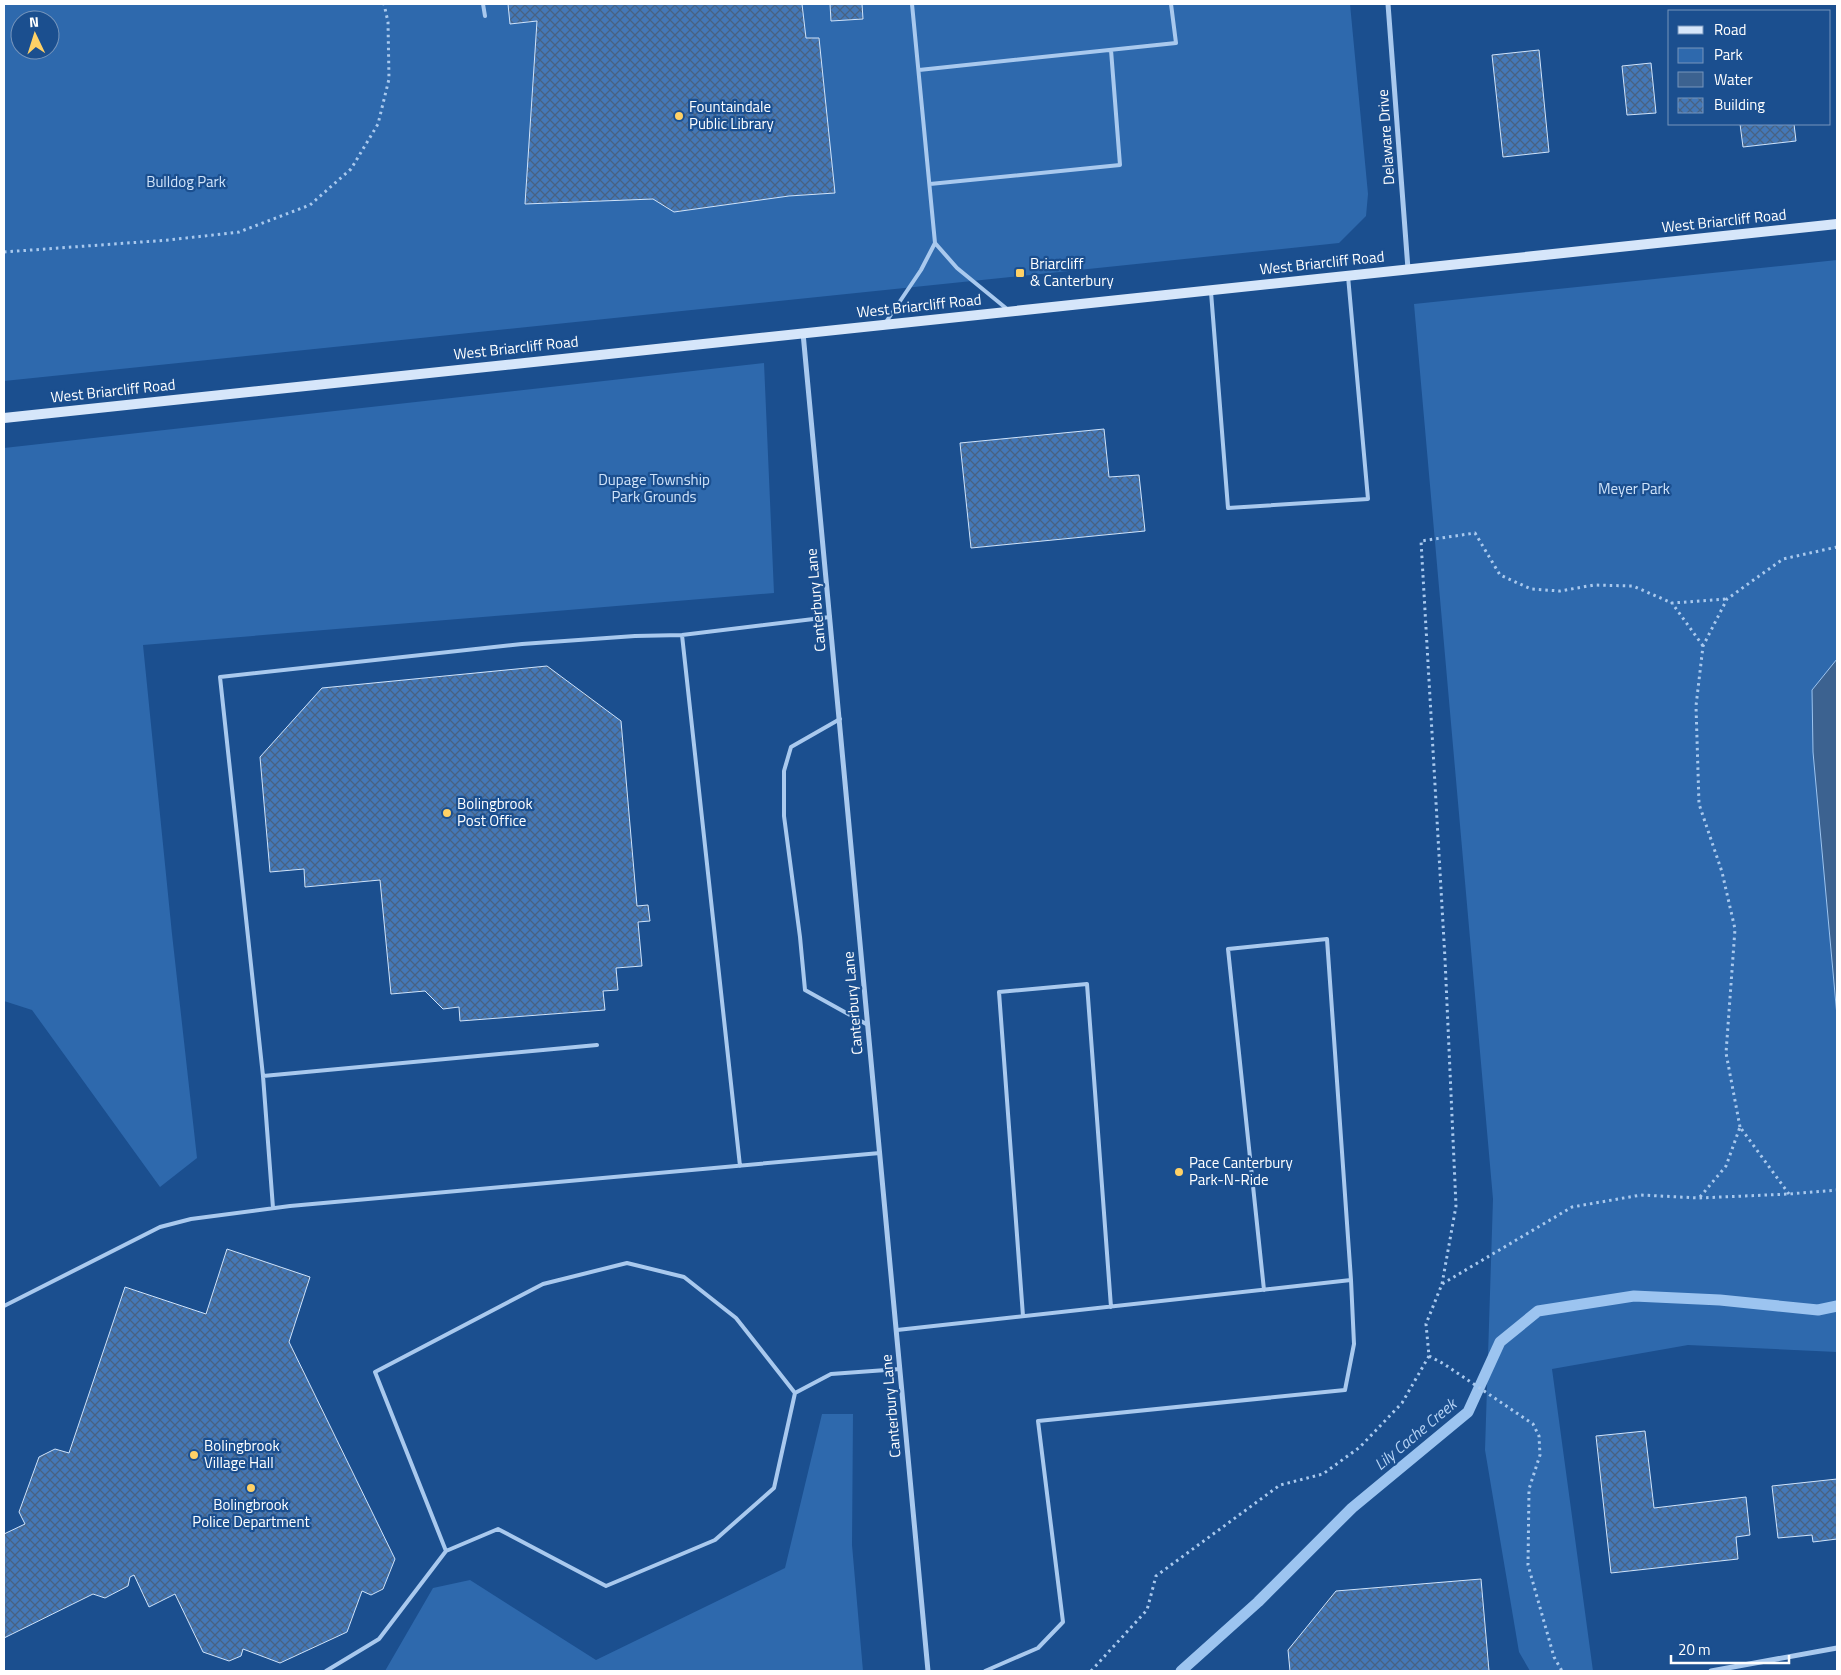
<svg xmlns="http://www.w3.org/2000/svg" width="1841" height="1675" viewBox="0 0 1841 1675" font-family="'Titillium Web',sans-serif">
<defs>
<pattern id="building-cross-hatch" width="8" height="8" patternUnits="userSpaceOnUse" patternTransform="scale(1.25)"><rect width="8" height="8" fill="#4478b7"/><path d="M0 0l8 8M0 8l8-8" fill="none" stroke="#486282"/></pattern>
</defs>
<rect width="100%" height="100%" fill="#1b4f8f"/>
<path fill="#2e69ad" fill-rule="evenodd" d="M4,4H1350L1368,194L1366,216L1339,243L4,381ZM20,20H50V50H20Z
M1837,260V1352L1688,1345L1552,1369L1593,1671H1530L1519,1652L1485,1450L1493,1199L1414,304Z
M764,363L774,593L143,645L172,934L197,1158L160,1187L32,1010L4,1001V448Z
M822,1414H853L852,1545L863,1671H385L433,1588L470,1580L596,1660L785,1568Z"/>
<path fill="#3c6290" stroke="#9cc4f0" d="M1837,659V1016L1813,752L1812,690Z"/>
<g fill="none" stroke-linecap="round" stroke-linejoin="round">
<path stroke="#9cc4f0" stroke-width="11" d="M1181,1671L1258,1602L1352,1508L1468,1412L1500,1342L1538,1311L1634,1296L1720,1300L1818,1310L1837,1306"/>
</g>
<path fill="url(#building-cross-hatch)" stroke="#cfe3fa" d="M508,4H802L806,38H819L835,193L789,196L674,212L653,199L525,204L537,21L510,24Z
M830,4H862L863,19L831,21Z
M1539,50L1549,152L1503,157L1492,55Z
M1651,63L1656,113L1627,115L1622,66Z
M1740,124H1794L1796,141L1743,147Z
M1104,429L1109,477L1139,475L1145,531L971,548L960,443Z
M547,666L621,721L637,906L648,905L650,921L638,922L642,966L616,968L618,990L603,991L605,1010L460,1021L459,1007L443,1009L425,991L391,994L380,880L305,887L304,869L270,872L260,757L322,688Z
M227,1249L310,1277L289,1342L395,1559L383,1589L371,1595L362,1591L347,1632L280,1663L243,1649L241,1656L229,1661L203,1652L175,1594L149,1607L134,1575L130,1577L128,1586L105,1598L93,1594L4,1638V1534L25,1524L19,1512L39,1457L55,1449L69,1453L125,1287L206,1314Z
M1645,1431L1654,1508L1746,1497L1750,1535L1736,1537L1738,1559L1611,1573L1596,1436Z
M1837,1479V1539L1813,1542L1812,1535L1778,1538L1772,1486Z
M1481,1579L1489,1671H1290L1288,1650L1336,1591Z"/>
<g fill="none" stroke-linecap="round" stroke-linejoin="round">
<path stroke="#a9c9ee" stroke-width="3" stroke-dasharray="2.5 4" stroke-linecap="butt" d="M4,252L169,240L239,232L310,205L351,169L378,124L389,79L388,22L384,4
M1703,646L1672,603L1727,599
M1740,1127L1726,1053L1735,929L1722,872L1699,804L1696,706L1703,646L1727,599L1783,559L1837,547
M1700,1197L1726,1166L1740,1127L1789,1194
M1442,1284L1456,1206L1445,959L1421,541L1475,533L1500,575L1531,589L1560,591L1594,585L1633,586L1672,603
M1429,1356L1444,1364L1533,1424L1539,1436L1540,1455L1529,1489L1528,1565L1554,1657L1562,1671
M1091,1671L1147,1610L1156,1576L1280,1485L1323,1474L1360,1447L1402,1403L1429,1356L1426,1324L1442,1284L1572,1207L1641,1195L1699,1198L1789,1194L1837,1190"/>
<path stroke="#a9c9ee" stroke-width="4" d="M483,4L485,16
M919,70L1176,43L1171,4
M930,184L1120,165L1111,50
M935,243L957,268L1007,309
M1211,292L1228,508L1368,499L1348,276
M886,322L921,270L935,243L912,4
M682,635L740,1166
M840,719L791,747L784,771V816L800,937L805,990L868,1025
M263,1076L597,1045
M273,1208L263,1076L220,677L522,644L635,636L682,635L830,617
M4,1306L160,1227L191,1219L290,1206L880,1153
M1023,1316L999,992L1087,984L1111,1307
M897,1330L1351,1280L1327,939L1228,949L1264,1290
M446,1551L375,1372L543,1284L627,1263L684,1277L736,1318L795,1393
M326,1671L379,1639L446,1551L498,1529L606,1586L715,1540L774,1488L795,1393L831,1374L900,1369
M985,1671L1038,1648L1063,1622L1038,1421L1345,1390L1354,1344L1351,1280"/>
<path stroke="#a9c9ee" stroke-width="5" d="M1388,4L1408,269
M803,333L928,1671
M1711,1671L1837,1648"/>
<path stroke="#d6e6fa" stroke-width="10" d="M4,418L1837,224"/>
</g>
<g fill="#ffd166" stroke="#1b4f8f" stroke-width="2">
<circle cx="679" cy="116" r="5"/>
<rect x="1015" y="268" width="10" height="10" rx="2.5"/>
<circle cx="447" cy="813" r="5"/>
<circle cx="1179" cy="1172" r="5"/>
<circle cx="194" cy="1455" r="5"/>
<circle cx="251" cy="1488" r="5"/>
</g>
<g text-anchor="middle" stroke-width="4.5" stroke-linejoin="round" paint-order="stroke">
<g font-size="15" fill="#fff" stroke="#1b4f8f" text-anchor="start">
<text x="689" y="112">Fountaindale<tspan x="689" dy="17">Public Library</tspan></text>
<text x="1030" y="269">Briarcliff<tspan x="1030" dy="17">&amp; Canterbury</tspan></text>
<text x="457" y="809">Bolingbrook<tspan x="457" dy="17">Post Office</tspan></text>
<text x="1189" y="1168">Pace Canterbury<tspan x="1189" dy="17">Park-N-Ride</tspan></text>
<text x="204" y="1451">Bolingbrook<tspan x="204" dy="17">Village Hall</tspan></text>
<text x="251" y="1510" text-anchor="middle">Bolingbrook<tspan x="251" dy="17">Police Department</tspan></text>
</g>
<g font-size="15" fill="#fff" stroke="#1b4f8f">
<text transform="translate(1386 137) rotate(-94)" y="5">Delaware Drive</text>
<text transform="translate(1724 221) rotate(-6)" y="5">West Briarcliff Road</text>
<text transform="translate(1322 263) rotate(-6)" y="5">West Briarcliff Road</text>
<text transform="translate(919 306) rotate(-6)" y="5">West Briarcliff Road</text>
<text transform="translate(516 348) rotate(-6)" y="5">West Briarcliff Road</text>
<text transform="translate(113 391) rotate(-6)" y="5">West Briarcliff Road</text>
<text transform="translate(816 600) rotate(-95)" y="5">Canterbury Lane</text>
<text transform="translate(853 1003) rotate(-95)" y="5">Canterbury Lane</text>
<text transform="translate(891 1406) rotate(-95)" y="5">Canterbury Lane</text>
</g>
<g font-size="15" fill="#cfe3fa" stroke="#1b4f8f">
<text x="186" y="187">Bulldog Park</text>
<text x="654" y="485">Dupage Township<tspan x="654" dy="17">Park Grounds</tspan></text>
<text x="1634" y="494">Meyer Park</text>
</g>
<g font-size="16" font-style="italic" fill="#b5d3f5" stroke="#1b4f8f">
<text transform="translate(1415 1434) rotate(-40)" y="6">Lily Cache Creek</text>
</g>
</g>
<rect width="1841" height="1675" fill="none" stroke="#ffffff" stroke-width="10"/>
<rect x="1668" y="10" width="162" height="115" fill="#1b4f8f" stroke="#7695bc"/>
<rect x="1678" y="26" width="25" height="8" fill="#d6e6fa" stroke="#7695bc"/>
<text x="1714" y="35" font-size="15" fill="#ffffff">Road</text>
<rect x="1678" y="48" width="25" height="15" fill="#2e69ad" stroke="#7695bc"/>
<text x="1714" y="60" font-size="15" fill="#ffffff">Park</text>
<rect x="1678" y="72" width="25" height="15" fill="#3c6290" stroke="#7695bc"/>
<text x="1714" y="85" font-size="15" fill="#ffffff">Water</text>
<rect x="1678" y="98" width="25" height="15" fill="url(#building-cross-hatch)" stroke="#7695bc"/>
<text x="1714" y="110" font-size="15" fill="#ffffff">Building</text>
<g transform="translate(35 35) rotate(356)"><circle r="24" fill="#1b4f8f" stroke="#7695bc"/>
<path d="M0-4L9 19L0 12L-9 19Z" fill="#ffd166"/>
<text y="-8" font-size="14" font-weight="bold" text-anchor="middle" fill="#ffffff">N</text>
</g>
<path d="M1671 1655v8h118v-8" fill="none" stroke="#ffffff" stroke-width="2.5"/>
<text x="1678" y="1655" font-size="15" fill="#ffffff" stroke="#1b4f8f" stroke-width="4" paint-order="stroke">20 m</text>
</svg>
